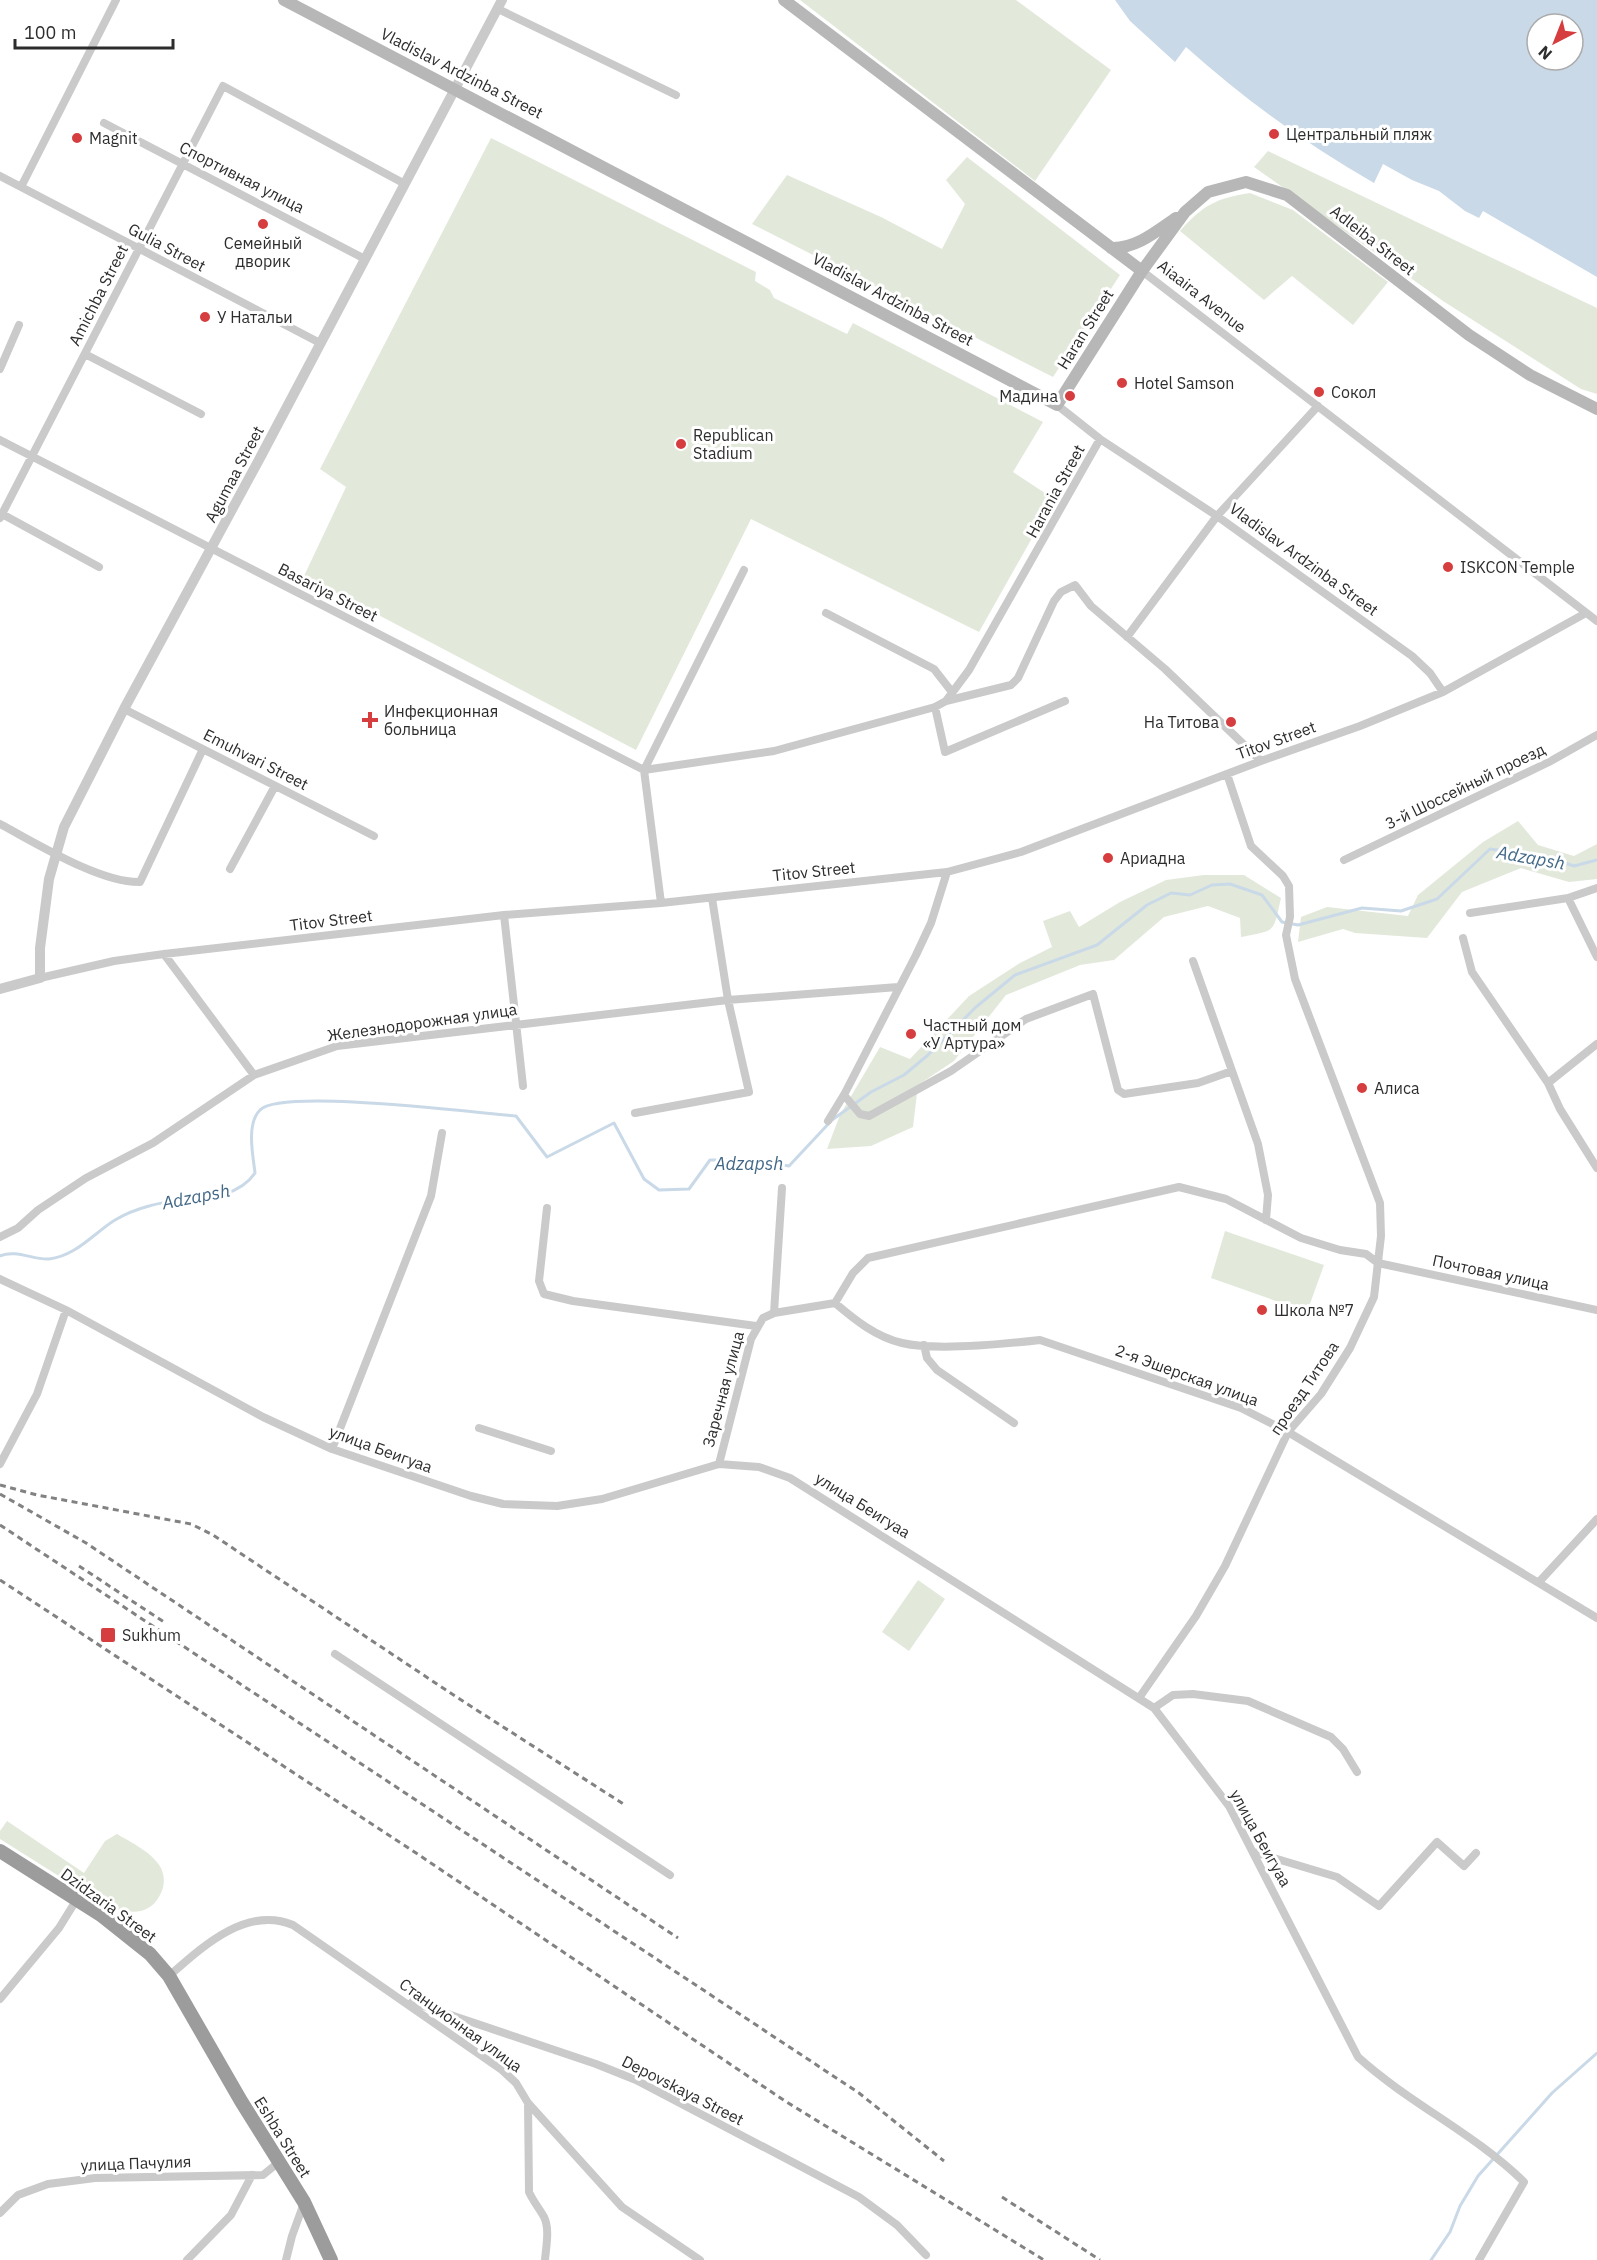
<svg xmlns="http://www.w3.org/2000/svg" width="1597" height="2260" viewBox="0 0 1597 2260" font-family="'IBM Plex Sans',sans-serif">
<rect width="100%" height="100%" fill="#fff"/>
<path fill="#e2e9db" d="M800,0H1016L1111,70L1035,181Z
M491,138L756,272L755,281L770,290L774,298L847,334L853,323L1043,422L1013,472L1054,499L979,632L751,519L636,750L304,576L346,487L320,469Z
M1268,151L1597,308V394L1581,389L1443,301L1254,167Z
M967,157L1120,275L1053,377L752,224L787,175L881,217L942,249L965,204L946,180Z
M1250,193L1293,210L1388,282L1353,325L1292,276L1264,300L1180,231C1203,205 1217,198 1250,193Z
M1518,821L1538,845L1574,856L1597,844V879L1569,882L1521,868L1462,892L1427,938L1355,933L1343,929L1298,942L1301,917L1327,907L1408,916L1418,895L1483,842Z
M1204,875H1244L1281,898C1273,934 1276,930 1241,937L1240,918L1208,906L1164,917L1114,960L1080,965L1006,995L954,1061L918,1085L913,1127L871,1146L827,1149L840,1115L880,1047L910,1059L969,996L1020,963L1052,947L1043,921L1070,911L1079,927L1120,902L1166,880Z
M1225,1231L1324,1265L1307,1312L1211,1278Z
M918,1580L945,1599L909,1651L882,1632Z
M7,1821L84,1873L105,1841L117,1834C132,1843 152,1852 161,1868C165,1877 165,1886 160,1895C149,1917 128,1913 108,1907L0,1839V1831Z"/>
<path fill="#c9d9e7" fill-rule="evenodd" d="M1115,0H1597V277L1483,211L1479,218L1465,211L1439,191L1412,180L1383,164L1374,183C1306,144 1244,99 1186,47L1175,62L1130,21ZM1537,24H1573V60H1537Z"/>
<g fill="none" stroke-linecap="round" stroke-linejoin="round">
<path stroke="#c9d9e7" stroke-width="3" d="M0,1256C16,1249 33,1260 49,1259C76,1256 94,1233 115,1220C125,1214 138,1209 149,1206C183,1195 232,1206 255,1173C253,1155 246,1124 260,1110C281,1088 477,1113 516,1116L547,1157L614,1123L644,1179L659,1190L689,1189L710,1160H751L789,1166L832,1120L871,1092L904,1075L928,1055L976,1007L1015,975L1097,945L1147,905L1171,893L1190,895L1212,885L1230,884L1262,895L1282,922L1298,925L1362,908L1401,911L1437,899L1490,849L1547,857L1574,866L1597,860
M1431,2260L1450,2232L1460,2206L1478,2176L1552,2093L1597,2053"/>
<path stroke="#cacaca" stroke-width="8" d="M498,9L676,95
M104,123L365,259
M0,176L320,343
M21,187L116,0
M1142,271L1597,621
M85,354L201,414
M0,369L19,325
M1057,405L1100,439L1217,516L1412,656L1430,673L1443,692
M0,440L644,770
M2,514L99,567
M0,518L223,86L405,184
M826,613L934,669L952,692
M1127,637L1217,516L1318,406
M946,701L1011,685L1018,678L1054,601L1061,592L1075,585L1091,606L1165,669L1261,761
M935,707L945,752L1065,701
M124,709L374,836
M644,770L774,751L935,707L946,701L969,670L1100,439
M0,824C36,843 100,883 140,882L203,749
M1344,860L1549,762L1597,735
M230,869L275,786
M1568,898L1597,957
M661,903L644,770L744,570
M1470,913L1568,898L1597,888
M504,915L523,1086
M1463,938L1472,972L1548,1083L1560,1109L1597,1168
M164,954L254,1075
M1193,961L1258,1144L1268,1195L1266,1220
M40,978L114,961L164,954L504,915L661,903L947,872L1021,852L1261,761L1360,726L1443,692L1586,613
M1548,1083L1597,1044
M844,1095L860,1114L869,1116L951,1071L1026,1019L1093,994L1118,1090L1124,1094L1198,1083L1232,1071
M635,1113L749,1092L728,1000L712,898
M828,1121L845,1093L916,955L931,923L947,872
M547,1208L539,1281L544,1294L573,1301L756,1326
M0,1237L18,1228L38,1210L86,1178L153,1143L254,1075L337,1046L728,1000L898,987
M0,1279L66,1310L263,1417L332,1449L471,1496L503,1504L557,1506L602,1499L719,1464L759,1467L790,1478L1154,1708L1229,1806L1358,2057C1410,2104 1474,2133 1524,2182L1479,2260
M835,1303C855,1320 876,1337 902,1343C936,1351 1005,1344 1040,1340L1241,1408L1288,1432L1597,1618
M774,1313L835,1303L853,1273L868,1258L1179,1187L1226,1199L1301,1238L1340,1250L1366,1254L1378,1263L1597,1310
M924,1345L927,1358L937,1370L1014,1423
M479,1428L551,1451
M332,1449L431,1196L442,1133
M0,1464L37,1394L66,1310
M719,1464L751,1339L763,1318L774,1313L782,1188
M1539,1582L1597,1519
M335,1654L670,1875
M1139,1698L1196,1616L1225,1566L1288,1432L1321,1394L1350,1348L1374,1297L1381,1236L1380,1203L1295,979L1286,935L1290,917L1289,886L1283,876L1251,846L1227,774
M1154,1708L1173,1695L1193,1694L1248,1701L1331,1737L1343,1749L1357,1772
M1254,1852L1337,1877L1379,1906L1437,1842L1464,1866L1476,1853
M169,1976C201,1948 246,1905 293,1925L502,2070L516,2083L528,2103L622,2207L700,2260
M0,1999L59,1928L77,1899
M412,2002L596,2064L636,2080L859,2197L897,2225L926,2255
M528,2103L529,2192C533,2201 539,2208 544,2217C550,2229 546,2247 545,2260
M0,2213L18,2195L48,2184L95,2178L263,2175L279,2162
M187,2260L231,2215L252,2175
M286,2260L292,2236L304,2203"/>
<path stroke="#cacaca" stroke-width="10" d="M0,989L40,978V948L49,879L64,827L124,709L261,456L502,0"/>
<path stroke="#b7b7b7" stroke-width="12" d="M284,0L1057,405L1142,271L1185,212L1208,192L1246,182L1287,195L1469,335L1530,375L1597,409
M784,0L1142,271
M1111,248C1136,249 1157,231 1176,218"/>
<path stroke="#9c9c9c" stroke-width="14" d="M0,1851L101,1915L150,1954L169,1976L241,2101L304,2202L331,2260"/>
<path stroke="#828282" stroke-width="3" stroke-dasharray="6 4.5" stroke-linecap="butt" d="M0,1485L37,1495L191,1524L213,1535L458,1698L625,1805
M0,1494L86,1543L678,1938
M0,1525L859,2093L944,2161
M79,1566L164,1622
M0,1580L419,1855L785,2101L1044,2260
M1002,2197L1100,2260"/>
</g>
<g fill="#d53d3e" stroke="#fff" stroke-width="2">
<circle cx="1274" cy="134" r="6"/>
<circle cx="77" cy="138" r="6"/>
<circle cx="263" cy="224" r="6"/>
<circle cx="205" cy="317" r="6"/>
<circle cx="1122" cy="383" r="6"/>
<circle cx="1319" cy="392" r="6"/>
<circle cx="1070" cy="396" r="6"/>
<circle cx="681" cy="444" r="6"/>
<circle cx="1448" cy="567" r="6"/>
<path d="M367 711h6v6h6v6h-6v6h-6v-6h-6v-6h6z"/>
<circle cx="1231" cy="722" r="6"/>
<circle cx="1108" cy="858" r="6"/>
<circle cx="911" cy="1034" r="6"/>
<circle cx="1362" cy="1088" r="6"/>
<circle cx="1262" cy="1310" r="6"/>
<rect x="100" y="1627" width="16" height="16" rx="3"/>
</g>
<g text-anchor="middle" stroke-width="6" stroke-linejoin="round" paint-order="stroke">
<g font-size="16" fill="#2d2d2d" stroke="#fff">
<text transform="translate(462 73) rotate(27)" y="6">Vladislav Ardzinba Street</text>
<text transform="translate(242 177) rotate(27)" y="6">Спортивная улица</text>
<text transform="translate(1373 240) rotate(38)" y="6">Adleiba Street</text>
<text transform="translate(167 247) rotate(28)" y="6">Gulia Street</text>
<text transform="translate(98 295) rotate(-63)" y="6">Amichba Street</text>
<text transform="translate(1202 296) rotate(38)" y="6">Aiaaira Avenue</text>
<text transform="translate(893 299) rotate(28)" y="6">Vladislav Ardzinba Street</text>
<text transform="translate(1085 329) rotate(-58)" y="6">Haran Street</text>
<text transform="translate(234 474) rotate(-62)" y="6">Agumaa Street</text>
<text transform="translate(1055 491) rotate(-61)" y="6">Harania Street</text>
<text transform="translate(1304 559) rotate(36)" y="6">Vladislav Ardzinba Street</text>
<text transform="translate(328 592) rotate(27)" y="6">Basariya Street</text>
<text transform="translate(1276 740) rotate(-20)" y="6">Titov Street</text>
<text transform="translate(256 759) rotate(27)" y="6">Emuhvari Street</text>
<text transform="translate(1465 786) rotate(-26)" y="6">3-й Шоссейный проезд</text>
<text transform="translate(814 871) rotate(-6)" y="6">Titov Street</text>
<text transform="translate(331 920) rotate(-7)" y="6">Titov Street</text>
<text transform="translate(422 1022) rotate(-8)" y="6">Железнодорожная улица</text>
<text transform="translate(1491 1272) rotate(12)" y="6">Почтовая улица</text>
<text transform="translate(1187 1375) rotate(20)" y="6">2-я Эшерская улица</text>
<text transform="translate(1304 1388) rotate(-56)" y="6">проезд Титова</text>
<text transform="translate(723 1389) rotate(-75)" y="6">Заречная улица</text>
<text transform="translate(381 1449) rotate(20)" y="6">улица Беигуаа</text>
<text transform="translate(863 1505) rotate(32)" y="6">улица Беигуаа</text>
<text transform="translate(1261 1838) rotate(61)" y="6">улица Беигуаа</text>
<text transform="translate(109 1905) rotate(36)" y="6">Dzidzaria Street</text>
<text transform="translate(461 2025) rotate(36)" y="6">Станционная улица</text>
<text transform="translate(683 2090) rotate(27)" y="6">Depovskaya Street</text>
<text transform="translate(283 2137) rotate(58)" y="6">Eshba Street</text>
<text transform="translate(136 2163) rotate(-2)" y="6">улица Пачулия</text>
</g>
<g font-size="16" fill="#2d2d2d" stroke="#fff" text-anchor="start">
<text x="1286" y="140">Центральный пляж</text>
<text x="89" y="144">Magnit</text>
<text x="263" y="249" text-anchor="middle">Семейный<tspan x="263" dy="18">дворик</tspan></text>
<text x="217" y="323">У Натальи</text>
<text x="1134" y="389">Hotel Samson</text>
<text x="1331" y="398">Сокол</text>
<text x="1058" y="402" text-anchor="end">Мадина</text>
<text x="693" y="441">Republican<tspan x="693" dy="18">Stadium</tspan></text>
<text x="1460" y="573">ISKCON Temple</text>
<text x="384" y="717">Инфекционная<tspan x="384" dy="18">больница</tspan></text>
<text x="1219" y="728" text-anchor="end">На Титова</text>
<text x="1120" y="864">Ариадна</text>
<text x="923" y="1031">Частный дом<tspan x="923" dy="18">«У Артура»</tspan></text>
<text x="1374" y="1094">Алиса</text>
<text x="1274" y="1316">Школа №7</text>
<text x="122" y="1641">Sukhum</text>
</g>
<g font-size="18" font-style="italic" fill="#426887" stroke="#fff">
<text transform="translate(1531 858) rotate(10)" y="6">Adzapsh</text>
<text x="749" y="1170">Adzapsh</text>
<text transform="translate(196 1197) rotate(-11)" y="6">Adzapsh</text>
</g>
</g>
<g transform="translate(1555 42) rotate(222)"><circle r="28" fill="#ffffff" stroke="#ababab" stroke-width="1.5"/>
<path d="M0-4.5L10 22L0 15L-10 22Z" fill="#d53d3e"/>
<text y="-9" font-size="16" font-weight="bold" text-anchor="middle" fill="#2d2d2d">N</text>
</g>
<path d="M15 39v9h158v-9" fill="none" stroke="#2d2d2d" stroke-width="3"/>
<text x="24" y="39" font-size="18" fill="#2d2d2d" stroke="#ffffff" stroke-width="4.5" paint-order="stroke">100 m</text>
</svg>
